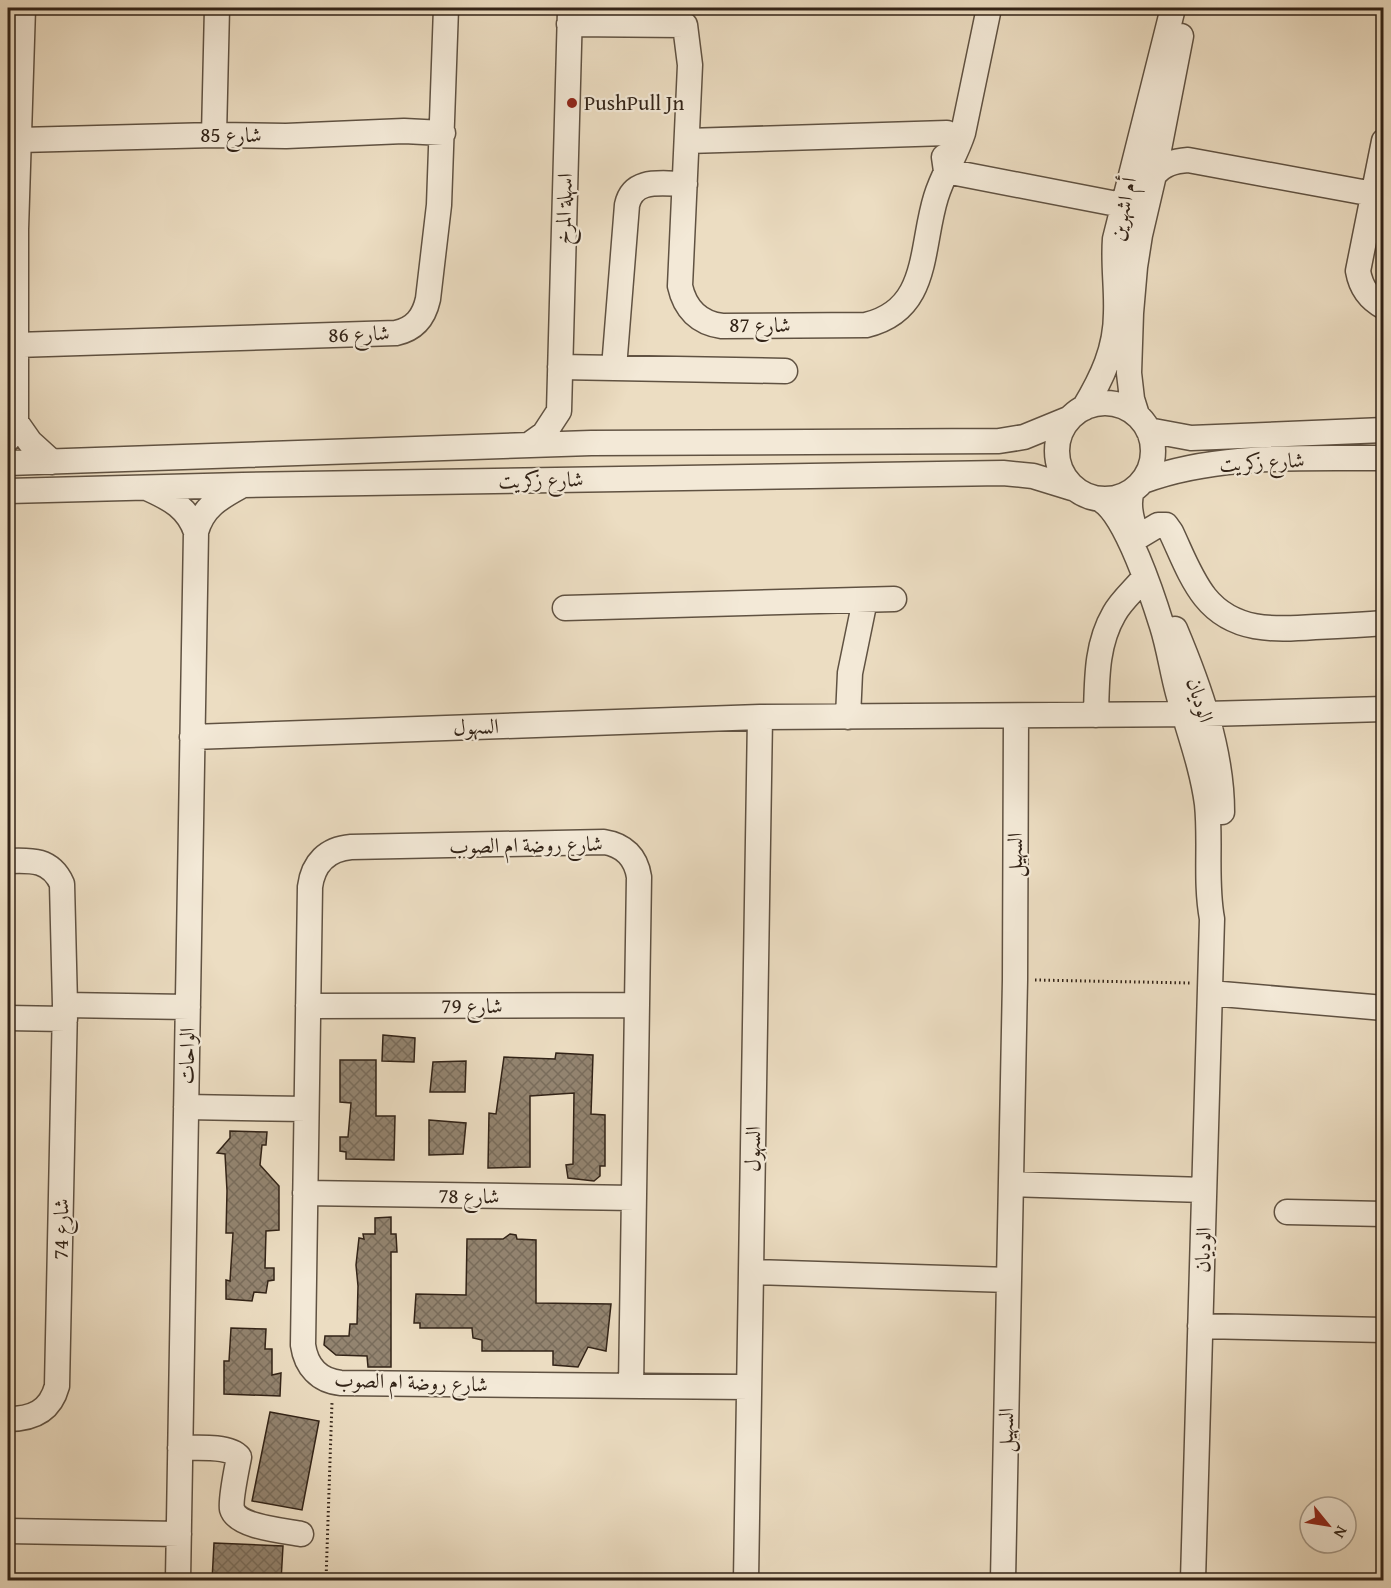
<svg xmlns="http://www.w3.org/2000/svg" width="1391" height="1588" viewBox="0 0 1391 1588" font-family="'Gentium Book Plus',Amiri,serif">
<defs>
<pattern id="building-cross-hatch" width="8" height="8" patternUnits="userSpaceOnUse" patternTransform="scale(1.5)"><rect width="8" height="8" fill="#938470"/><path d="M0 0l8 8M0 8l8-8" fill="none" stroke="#796c5b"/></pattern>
</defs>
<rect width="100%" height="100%" fill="#ecddc2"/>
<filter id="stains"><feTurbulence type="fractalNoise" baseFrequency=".00333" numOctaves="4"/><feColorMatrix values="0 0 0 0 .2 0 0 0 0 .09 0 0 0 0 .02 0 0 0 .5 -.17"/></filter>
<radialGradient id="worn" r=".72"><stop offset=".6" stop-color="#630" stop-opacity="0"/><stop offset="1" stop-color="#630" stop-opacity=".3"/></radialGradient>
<path fill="url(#building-cross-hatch)" stroke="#322317" stroke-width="1.5" d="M383,1035L415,1038L414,1062L382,1061Z
M556,1053L593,1055L591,1114L605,1115V1166H600V1176L594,1181L568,1178L566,1165L573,1164L574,1093L530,1096V1167L488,1168L489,1113L496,1114L504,1057L555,1059Z
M340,1060H376V1116H395L394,1160L346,1159V1152L340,1151V1137H348L351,1103L340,1102Z
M466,1061L465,1092H430L433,1062Z
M429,1120L466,1123L463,1154L429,1155Z
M230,1131L267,1132L266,1145H262L260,1165L279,1186V1230L266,1231L265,1268H274V1280L268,1281L266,1293L254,1292L252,1301L226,1299V1280L230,1281L233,1233H226L227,1191L225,1154L217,1153L230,1138Z
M391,1217V1234H396L397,1252H391V1367H368L367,1356L336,1355L324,1345L325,1336H349L350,1324H357L358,1286L356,1265L359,1238L364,1239L363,1234H375V1218Z
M510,1234L516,1235L517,1239L536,1240V1303L611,1304L606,1351L588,1347L578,1367L553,1365V1351H482V1340L473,1338L472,1328H420V1323H414L416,1294L466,1295L467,1239H503Z
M231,1328L266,1329L265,1349H272V1375L281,1373L280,1396L224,1394V1361H229Z
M270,1412L319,1421L302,1510L252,1501Z
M214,1543L283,1546L281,1581H212Z"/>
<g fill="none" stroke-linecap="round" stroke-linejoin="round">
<g stroke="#605242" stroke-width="27">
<path id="minor" d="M569,24L685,25L690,65L680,286C685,309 699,323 722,326L866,325C930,310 920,248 936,197C943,174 956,155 963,133L989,8
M214,135L217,8
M20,140L214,135L286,136L404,131L443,133
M687,141L947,133
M1384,141L1358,271C1361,288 1369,299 1384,307
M944,157L946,171L1122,205
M1154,175C1163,164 1174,161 1188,160L1373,194
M16,345L396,333C415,329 424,317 428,299L439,205L446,8
M560,367L785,371
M614,368L627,205C633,177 663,184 685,184
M1057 451a48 48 0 1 1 96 0a48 48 0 1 1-96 0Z
M1084,408C1102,378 1116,349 1116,313C1117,288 1113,264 1115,239L1173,8
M1137,415L1132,399L1129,373L1131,313L1135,267L1140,235L1154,175L1181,36
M16,422L30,442L52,462
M1148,430L1191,438L1384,430
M8,439L16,422V229L23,8
M530,444L544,434L559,411L570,10
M8,463L591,443L999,441L1024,437L1068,419
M1143,481C1219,453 1304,459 1384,458
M149,489C171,499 188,508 196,532
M8,491L243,485L1003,473L1033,476L1072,488
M1132,491C1127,505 1132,522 1137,535
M1101,500C1126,515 1153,597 1162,626C1169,648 1172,671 1178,693C1188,730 1202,766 1207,804C1211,842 1205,881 1212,919L1193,1580
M1138,537L1158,525H1166L1171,532C1181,553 1190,578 1205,597C1233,632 1274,630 1315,627C1338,626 1361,625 1384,623
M565,608L894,599
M1175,629C1199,686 1222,750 1222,812
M1096,715C1097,680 1096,645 1114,614C1121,601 1134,590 1144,578
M848,717L850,673L865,600
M192,737L760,717L1205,714L1384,709
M8,861C31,860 51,859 62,884L65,1005L57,1386C50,1412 32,1419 8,1419
M1210,993L1384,1008
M65,1005L188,1007
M308,1006L637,1005
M8,1018L65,1019
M186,1107L306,1109
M1011,1184L1204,1190
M305,1193L634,1198
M1287,1212L1384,1214
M751,1272L1009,1280
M1200,1326L1384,1330
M631,1386L639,877C636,857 624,845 604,842L351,847C327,849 313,863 310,887L303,1345C306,1366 319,1381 341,1383L749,1387
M180,1448C195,1448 229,1445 239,1457C237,1468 230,1500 232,1509C237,1527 285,1531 301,1534
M8,1531L179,1534
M178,1580L196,532C203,506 221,497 243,485
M746,1580L760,717
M1003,1580L1015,980L1016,716"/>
</g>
<path stroke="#322317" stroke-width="3" stroke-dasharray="1.5 3" stroke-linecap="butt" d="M1035,980L1190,983
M326,1580L332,1402"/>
<use href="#minor" stroke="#f3e9d7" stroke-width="24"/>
</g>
<circle fill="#8f2418" stroke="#f3e9d7" stroke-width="2" cx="572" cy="103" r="6"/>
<g text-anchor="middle" stroke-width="4.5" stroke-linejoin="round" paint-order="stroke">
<g font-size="21" fill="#322317" stroke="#f3e9d7" text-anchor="start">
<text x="584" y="110">PushPull Jn</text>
</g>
<g font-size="21" fill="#322317" stroke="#f3e9d7">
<text x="231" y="142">شارع 85</text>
<text transform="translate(564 209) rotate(-88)" y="7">اسهلة المرخ</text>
<text transform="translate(1123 209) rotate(-78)" y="7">أم اشهرين</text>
<text x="760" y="332">شارع 87</text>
<text transform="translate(359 334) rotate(-2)" y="7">شارع 86</text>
<text transform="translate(1262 462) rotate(-3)" y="7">شارع زكريت</text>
<text transform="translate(541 480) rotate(-1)" y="7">شارع زكريت</text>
<text transform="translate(1200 700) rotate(73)" y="7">الوديان</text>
<text transform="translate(476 727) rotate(-2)" y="7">السهول</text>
<text transform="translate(526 845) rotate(-1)" y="7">شارع روضة ام الصوب</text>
<text transform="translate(1015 855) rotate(-90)" y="7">السهيل</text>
<text x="472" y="1013">شارع 79</text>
<text transform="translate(187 1056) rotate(-89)" y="7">الواحات</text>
<text transform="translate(753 1149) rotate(-89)" y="7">السهول</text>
<text transform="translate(469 1196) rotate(1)" y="7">شارع 78</text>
<text transform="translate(61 1229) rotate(-89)" y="7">شارع 74</text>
<text transform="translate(1203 1250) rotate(-88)" y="7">الوديان</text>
<text transform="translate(411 1382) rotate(2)" y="7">شارع روضة ام الصوب</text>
<text transform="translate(1006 1430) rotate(-89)" y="7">السهيل</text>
</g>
</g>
<rect width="1391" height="1588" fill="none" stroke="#ecddc2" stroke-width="30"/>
<rect x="9" y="9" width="1373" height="1570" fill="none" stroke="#322317" stroke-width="3"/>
<rect x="15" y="15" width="1361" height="1558" fill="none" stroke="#322317" stroke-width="1.5"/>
<g transform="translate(1328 1525) rotate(120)"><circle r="28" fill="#f3e9d7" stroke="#a69a8a" stroke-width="1.5"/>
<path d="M0-4.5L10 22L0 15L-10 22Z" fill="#8f2418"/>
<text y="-9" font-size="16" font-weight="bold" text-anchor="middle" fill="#322317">N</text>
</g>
<rect width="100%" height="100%" filter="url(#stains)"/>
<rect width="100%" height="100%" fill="url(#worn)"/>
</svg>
